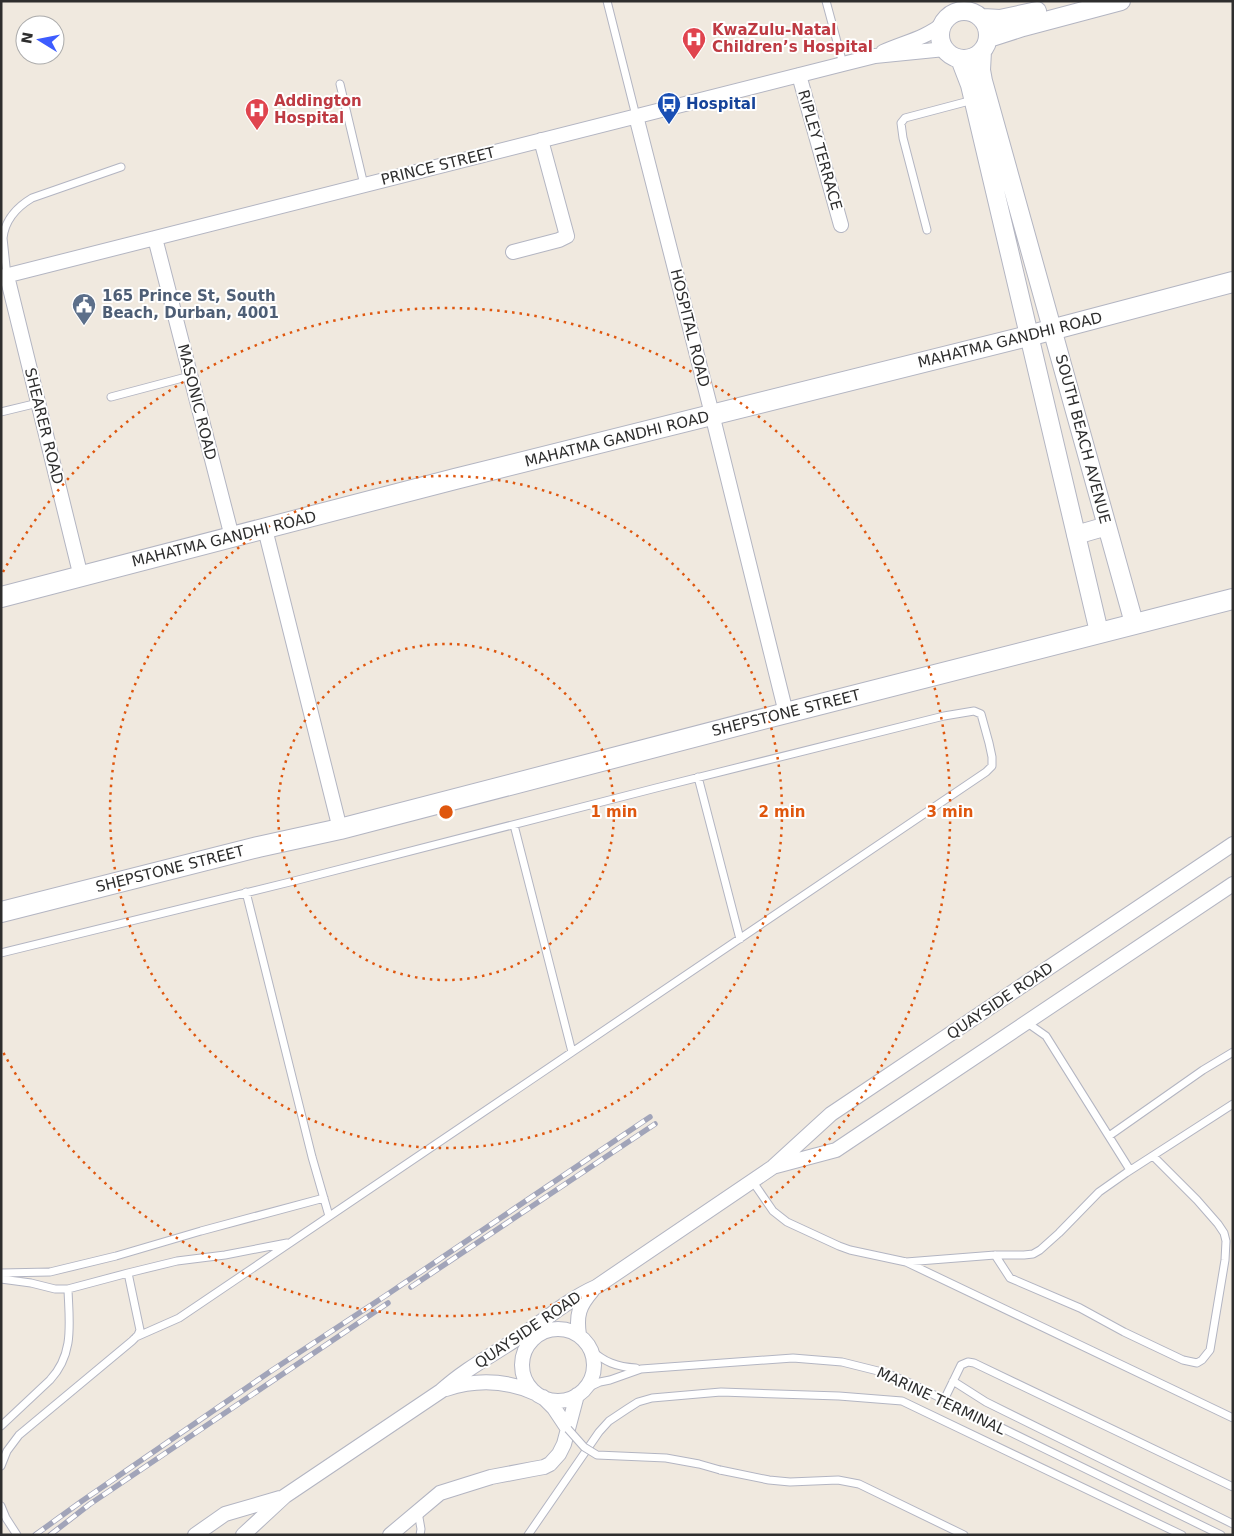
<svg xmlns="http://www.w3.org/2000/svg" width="1234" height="1536" viewBox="0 0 1234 1536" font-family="'DejaVu Sans',sans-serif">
<rect width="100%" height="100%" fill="#f0e9df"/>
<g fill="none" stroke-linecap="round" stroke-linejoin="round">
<g stroke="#b3b5c2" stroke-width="9">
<path id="service" d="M607,1L636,116
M826,1L843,64
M340,84L364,185
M927,230L903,138L901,123L905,118L973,100
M7,276L3,238C5,220 17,207 32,198L121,167
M111,397L190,376
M1,412L38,403
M698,777L740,939
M514,825L572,1052
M246,892L312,1157L329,1216
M1,953L294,881L656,788L944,716L974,711L981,714L989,743L992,757V766L986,772L179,1318L136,1337
M1026,1022L1046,1036L1130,1170
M1109,1136L1203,1070L1233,1052
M753,1182L773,1211L787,1222L839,1246L850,1250L906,1262L995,1255H1024L1033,1254L1040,1250L1059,1233L1099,1192L1126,1173L1233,1104
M995,1255L1010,1278L1080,1308L1124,1332L1183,1360L1197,1363L1202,1360L1210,1350L1225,1260L1226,1241L1224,1233L1218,1224L1197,1200L1153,1156
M906,1262L1233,1418
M1,1273L50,1272L116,1256L201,1231L324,1198
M128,1273L177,1261L225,1255L287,1243
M1,1279L31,1283L55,1289H68L128,1273L140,1330L138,1335L132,1341L19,1435L7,1451L1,1466
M590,1349C604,1362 617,1367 636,1368
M953,1381L986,1402L1233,1524
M583,1390L600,1382L610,1380L641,1369L793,1358L842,1362L886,1373L912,1384L1221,1535
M944,1400L961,1365L968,1362L974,1363L1233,1487
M1,1426L50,1380C75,1353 69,1322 68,1289
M720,1470L769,1480L790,1482L838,1480L859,1484L964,1535
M1,1506L6,1518L17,1535
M418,1512L421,1529L420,1535
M528,1535L599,1432L609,1421L627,1409L638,1402L652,1398L721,1392L839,1396L902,1401L1182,1535"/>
</g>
<g stroke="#b3b5c2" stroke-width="16">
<path id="minor" d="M883,52C903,43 926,38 943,24
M799,75L841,225
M636,116L712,414L786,713
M155,238L232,537
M513,252L559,240L567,236L541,140
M7,276L81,577
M1,277L843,64L875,56L945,49
M265,529L340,829
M776,1166L836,1150L1233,884
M522 1365a36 36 0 1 1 72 0a36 36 0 1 1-72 0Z
M579,1335C576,1315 579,1306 592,1291
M446,1389C476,1379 506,1380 535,1393
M543,1397L554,1408L568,1429
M195,1535L225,1514L280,1498
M243,1535L285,1496L441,1391C465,1369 494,1354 521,1336C546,1319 569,1299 596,1287L773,1167L831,1114L1233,844
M390,1535L440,1493L491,1477L533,1469L544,1467L550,1464L559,1454L564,1444L577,1395"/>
</g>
<g stroke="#b3b5c2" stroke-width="20">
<path id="tertiary" d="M940 35a24 24 0 1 1 48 0a24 24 0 1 1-48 0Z
M983,18L1000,19L1037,11
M989,38L1023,27L1121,1
M982,51L981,70L983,81L1134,623
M960,59L970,85L1099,632
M1076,535L1107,526"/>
</g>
<g stroke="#b3b5c2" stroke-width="22">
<path id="secondary" d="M1,597L455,479L1028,336L1233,282
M1,912L258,847L340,829L786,713L1233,599"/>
</g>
<use href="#service" stroke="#fff" stroke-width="7"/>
<use href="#minor" stroke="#fff" stroke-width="14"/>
<use href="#tertiary" stroke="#fff" stroke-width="18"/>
<use href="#secondary" stroke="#fff" stroke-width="20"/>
<g stroke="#a1a4b9" stroke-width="5.5">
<path id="rail" d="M411,1287L655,1124
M35,1535L82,1501L271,1371L385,1296L650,1117
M50,1535L90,1504L388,1303"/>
</g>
<use href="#rail" stroke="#fff" stroke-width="4" stroke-dasharray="11" stroke-linecap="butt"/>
<g stroke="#b3b5c2" stroke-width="9" stroke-linecap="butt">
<path id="service-bridge" d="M568,1429L584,1447L597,1455L666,1458L699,1464L720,1470"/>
</g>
<use href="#service-bridge" stroke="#fff" stroke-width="7"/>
</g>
<g fill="none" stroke="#df570e" stroke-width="2.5" stroke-dasharray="2.5 5">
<circle cx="446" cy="812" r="168"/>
<circle cx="446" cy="812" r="336"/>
<path d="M3 572A504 504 0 1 1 3 1052"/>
</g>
<defs>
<g id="hospital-pin" transform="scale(1.25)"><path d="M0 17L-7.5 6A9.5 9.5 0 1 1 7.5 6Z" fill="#e0444e" stroke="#fff"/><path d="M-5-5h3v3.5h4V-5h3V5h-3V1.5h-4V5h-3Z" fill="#fff"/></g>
<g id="bus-pin" transform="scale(1.25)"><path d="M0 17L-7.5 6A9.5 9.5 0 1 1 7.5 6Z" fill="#1a4fb4" stroke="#fff"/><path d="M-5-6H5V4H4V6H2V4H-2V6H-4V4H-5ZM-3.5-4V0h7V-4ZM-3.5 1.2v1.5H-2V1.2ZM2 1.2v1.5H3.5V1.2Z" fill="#fff"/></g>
<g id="civic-pin" transform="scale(1.25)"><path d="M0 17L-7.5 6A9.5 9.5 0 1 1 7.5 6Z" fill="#5c6f8a" stroke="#fff"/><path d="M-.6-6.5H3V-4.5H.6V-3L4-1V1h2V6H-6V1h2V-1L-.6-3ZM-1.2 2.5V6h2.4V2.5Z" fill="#fff"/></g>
</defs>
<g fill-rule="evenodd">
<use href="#hospital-pin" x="694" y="39"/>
<use href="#bus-pin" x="669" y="104"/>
<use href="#hospital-pin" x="257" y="110"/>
<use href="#civic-pin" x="84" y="305"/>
</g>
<g text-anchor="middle" stroke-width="4" stroke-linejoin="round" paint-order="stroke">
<g font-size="15" font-weight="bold" fill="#be3a42" stroke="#fff" text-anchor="start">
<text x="712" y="35">KwaZulu-Natal<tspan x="712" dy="17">Children’s Hospital</tspan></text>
<text x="274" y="106">Addington<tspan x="274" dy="17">Hospital</tspan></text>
</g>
<g font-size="15" font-weight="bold" fill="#164399" stroke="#fff" text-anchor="start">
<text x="686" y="109">Hospital</text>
</g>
<g font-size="15" fill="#2e2e2e" stroke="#fff">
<text transform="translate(820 150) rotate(74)" y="5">RIPLEY TERRACE</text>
<text transform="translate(438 166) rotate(-14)" y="5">PRINCE STREET</text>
<text transform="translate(690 328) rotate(76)" y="5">HOSPITAL ROAD</text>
<text transform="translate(1010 340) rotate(-14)" y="5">MAHATMA GANDHI ROAD</text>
<text transform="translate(197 402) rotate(76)" y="5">MASONIC ROAD</text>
<text transform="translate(44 426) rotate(76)" y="5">SHEARER ROAD</text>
<text transform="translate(617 439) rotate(-14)" y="5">MAHATMA GANDHI ROAD</text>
<text transform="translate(1083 439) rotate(75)" y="5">SOUTH BEACH AVENUE</text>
<text transform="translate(224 539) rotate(-14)" y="5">MAHATMA GANDHI ROAD</text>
<text transform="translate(786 713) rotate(-14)" y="5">SHEPSTONE STREET</text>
<text transform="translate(170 869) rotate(-14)" y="5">SHEPSTONE STREET</text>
<text transform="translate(1000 1001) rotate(-34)" y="5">QUAYSIDE ROAD</text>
<text transform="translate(528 1330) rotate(-34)" y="5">QUAYSIDE ROAD</text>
<text transform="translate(941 1401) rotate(25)" y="5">MARINE TERMINAL</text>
</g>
<g font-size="15" font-weight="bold" fill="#4e5e75" stroke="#fff" text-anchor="start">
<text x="102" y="301">165 Prince St, South<tspan x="102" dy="17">Beach, Durban, 4001</tspan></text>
</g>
</g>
<circle cx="446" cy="812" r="8" fill="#df570e" stroke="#fff" stroke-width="2.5"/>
<g font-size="15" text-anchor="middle" font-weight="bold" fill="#df570e" stroke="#fff" stroke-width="4" stroke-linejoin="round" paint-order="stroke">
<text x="614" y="817">1 min</text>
<text x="782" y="817">2 min</text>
<text x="950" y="817">3 min</text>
</g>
<rect width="1234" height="1536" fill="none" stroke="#2e2e2e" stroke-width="5"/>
<g transform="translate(40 40) rotate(280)"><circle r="24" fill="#ffffff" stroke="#ababab"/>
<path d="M0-4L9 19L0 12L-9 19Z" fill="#3d5cff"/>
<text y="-8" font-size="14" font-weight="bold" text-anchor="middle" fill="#2e2e2e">N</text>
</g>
</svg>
